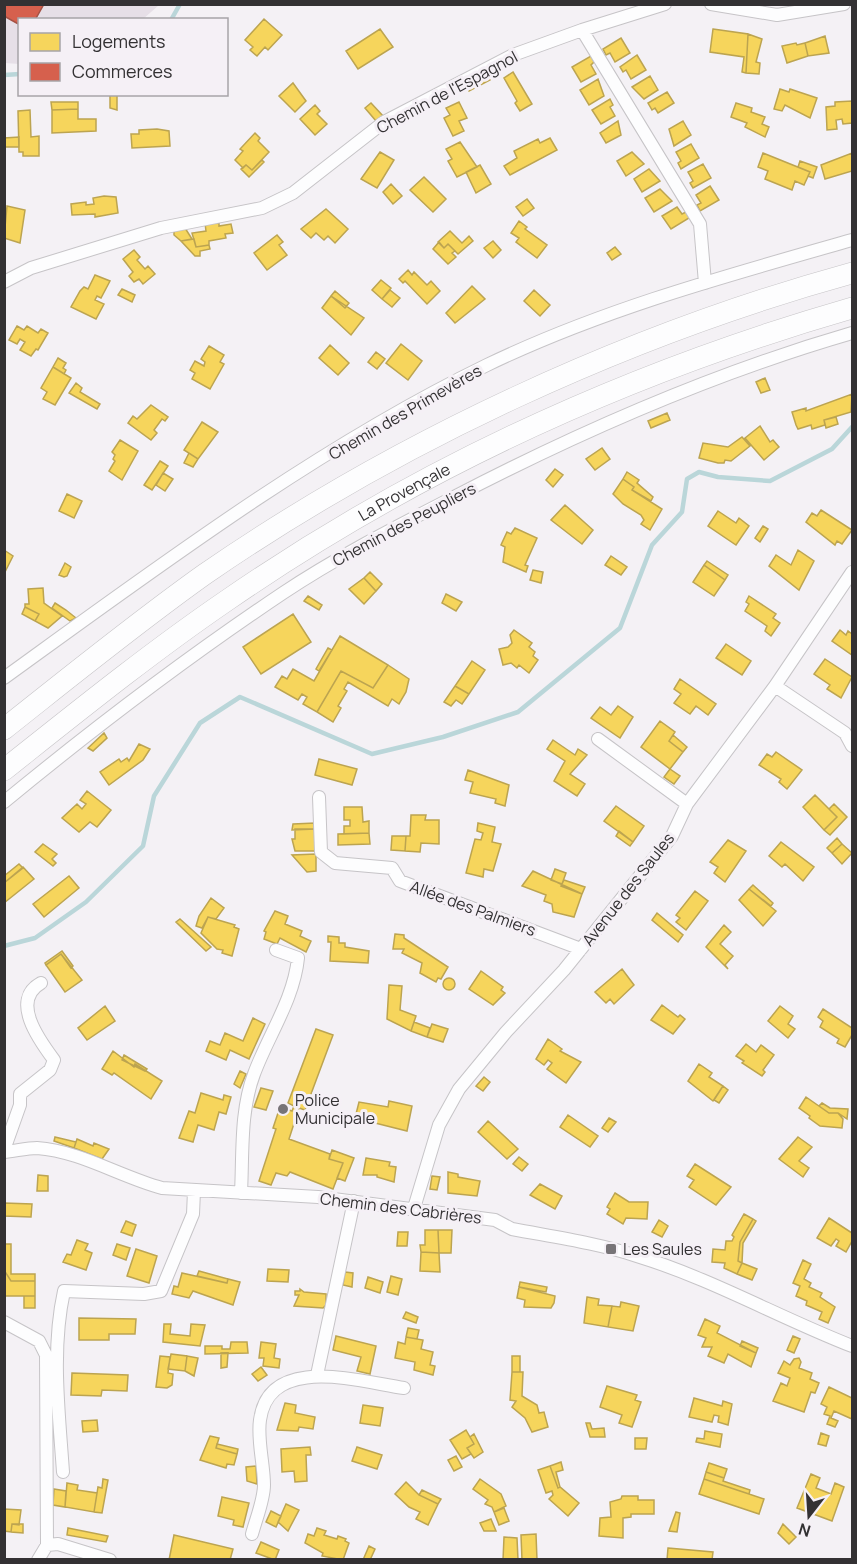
<svg xmlns="http://www.w3.org/2000/svg" width="857" height="1564" viewBox="0 0 857 1564" font-family="Manrope,sans-serif">
<rect width="100%" height="100%" fill="#f4f1f5"/>
<path fill="#e6dfe7" d="M5,5H159L143,19L20,20L19,64L5,63Z"/>
<path fill="#f6d55c" stroke="#bca450" stroke-width="1.5" d="M264,19L282,35L268,50L265,47L257,56L250,50L253,47L245,40Z
M380,29L393,47L358,69L346,51Z
M713,29L748,34L746,73L742,72L744,57L710,52Z
M748,34L762,39L756,62L760,63L759,74L746,73Z
M825,36L829,53L808,56L805,43Z
M621,38L630,53L615,62L610,53L606,55L603,49Z
M796,43L797,45L805,43L808,56L787,63L782,46Z
M637,55L646,70L631,79L626,70L623,72L620,67Z
M591,56L594,62L591,65L596,74L581,82L572,67Z
M513,72L532,104L520,111L515,103L517,101L504,78Z
M487,74L490,80L469,91L465,84Z
M650,76L658,90L644,99L632,87Z
M598,79L604,96L589,105L580,90Z
M293,83L306,101L295,112L279,96Z
M780,89L789,92L790,89L817,98L810,118L785,105L782,111L774,109Z
M667,92L674,103L658,113L655,108L652,110L648,103Z
M110,94H117V110L110,108Z
M610,99L613,105L610,107L615,116L601,124L592,110Z
M852,101V123L843,124L842,119L836,120L837,129L827,130L826,107L835,106V102Z
M51,102H78V109L52,110Z
M459,102L467,118L459,121L464,131L453,136L444,118L450,115L446,108Z
M371,103L383,116L376,121L365,108Z
M736,103L752,108L751,112L765,117L762,124L769,127L765,137L745,127L747,123L731,117Z
M315,105L320,111L317,114L327,124L315,135L300,119Z
M78,109V119H96V131L52,133V110Z
M30,110L31,137L39,136V156H23V152H19L18,111Z
M618,121L621,135L606,143L600,133Z
M683,121L691,135L674,146L669,129Z
M157,129L169,131L170,146L132,148L131,134H139V130Z
M255,133L260,138L258,141L269,152L252,170L246,165L243,168L235,160L243,151L240,149Z
M19,137V147H4V138Z
M550,138L557,150L510,175L504,166L517,158L514,151L538,139L540,143Z
M460,142L477,167L457,177L448,161L452,159L446,149Z
M691,144L699,158L681,169L678,163L681,161L676,152Z
M380,152L394,160L377,188L361,179Z
M632,152L644,164L626,176L617,161Z
M763,153L810,172L804,185L795,181L792,190L765,179L768,171L758,167Z
M852,153V171L825,179L821,165Z
M262,160L264,162L249,177L241,169L246,165L252,170Z
M800,161L817,167L813,178L808,176L810,172L798,167Z
M703,164L711,178L693,188L690,183L693,181L688,172Z
M480,165L491,184L476,193L466,172Z
M649,169L660,181L642,192L634,179Z
M424,177L446,199L433,212L410,190Z
M391,184L402,196L393,204L383,192Z
M710,186L719,200L700,211L697,205L701,203L696,195Z
M660,189L672,201L654,212L645,198Z
M104,196L116,197L118,213L95,217V214L72,215L71,204L86,202V205L94,204L93,198Z
M527,199L534,208L523,216L516,207Z
M7,206L25,210L20,243L4,238Z
M677,207L682,214L686,212L689,218L671,229L662,216Z
M326,209L348,229L335,243L328,236L324,240L316,233L311,238L301,229Z
M519,221L527,227L525,229L547,245L537,258L516,242L519,238L511,233Z
M205,223H219V226L231,224L233,233L225,234L226,238L209,241V245L196,247L192,233L206,231Z
M185,228L192,239L181,241L174,235V230Z
M450,231L462,243L469,236L473,241L458,254L448,244L444,248L438,242Z
M277,235L283,242L279,245L287,255L267,270L254,253Z
M194,239L196,247L209,245L210,249L200,251V256H195L181,241Z
M493,241L501,250L493,258L484,248Z
M439,242L444,248L448,244L455,251L452,253L456,257L448,264L433,249Z
M615,247L621,254L612,260L607,253Z
M134,250L140,257L137,260L145,269L148,266L155,274L143,284L139,279L134,282L129,276L133,272L123,259Z
M408,270L412,275L414,272L427,285L431,281L440,291L427,304L405,281L403,283L399,279Z
M95,275L110,281L101,298L97,296L95,300L104,304L96,319L71,307L80,291L84,287L88,289Z
M381,280L391,288L382,299L372,290Z
M472,286L485,299L455,323L446,313Z
M122,289L135,295L132,302L118,295Z
M390,290L400,298L392,307L382,299Z
M534,290L550,305L540,316L524,301Z
M335,291L349,303L345,308L331,296Z
M331,296L364,318L351,335L322,308Z
M17,326L24,330L27,326L38,333L41,329L48,333L38,350L36,349L31,356L20,350L25,342L20,339L17,344L9,340Z
M401,344L422,361L408,380L386,363Z
M330,345L349,363L338,375L319,358Z
M209,346L224,355L220,362L224,364L210,389L192,379L195,373L190,370L195,361L204,366L205,362L201,359Z
M376,352L385,359L377,369L368,362Z
M58,358L66,363L63,368L66,370L64,374L53,367Z
M53,367L71,378L55,405L43,399L47,392L41,388Z
M765,378L770,390L761,393L756,382Z
M76,383L82,388L80,392L100,404L97,409L69,393Z
M852,394L851,412L824,420L825,425L812,429L811,425L798,429L796,425L792,412L806,408V411Z
M151,405L168,417L165,421L162,419L154,430L157,433L151,440L128,423L133,416L137,419Z
M667,413L670,420L651,428L648,421Z
M836,417L838,424L826,428L824,420Z
M202,422L218,432L198,459L184,450Z
M760,426L770,442L773,440L779,447L764,460L745,438Z
M742,437L750,446L731,461L725,460L724,463H718L699,458L703,443L728,447Z
M120,440L138,451L122,480L109,471L115,461L113,459L115,455L112,452Z
M602,448L610,459L595,470L586,459Z
M189,453L198,459L193,467L184,463Z
M160,461L168,466L152,490L144,485Z
M555,469L563,475L553,487L546,480Z
M627,472L639,480L637,483L653,497L651,501L632,490L634,487L623,479Z
M163,473L173,479L165,491L156,485Z
M623,479L634,487L632,490L662,509L650,530L641,524L644,520L641,515L623,504L613,494Z
M67,494L82,501L74,518L59,511Z
M565,505L593,530L582,544L551,520Z
M821,510L852,530L842,544L837,541L835,545L806,522L812,513L817,516Z
M718,511L736,523L739,518L749,526L736,545L708,526Z
M763,526L768,529L760,542L755,538Z
M515,528L537,538L525,565L528,566L526,572L503,562L505,547L501,545L507,532L511,534Z
M4,550L13,556L4,574Z
M798,550L814,561L799,590L769,566L776,555L791,565Z
M611,556L627,567L621,575L605,565Z
M707,561L728,575L725,580L704,565Z
M65,563L71,567L67,576L64,577L59,575Z
M704,565L725,580L714,596L693,582Z
M533,570L543,572L541,583L530,580Z
M370,572L382,584L376,591L364,578Z
M364,578L376,591L364,604L349,589Z
M43,588L44,603L62,616L48,628L35,621L39,614L25,607V604H29L28,589Z
M446,594L462,602L456,611L442,603Z
M308,596L322,605L319,610L304,601Z
M749,596L776,614L773,618L780,623L771,636L765,631L767,626L745,611L749,604L746,602Z
M55,603L66,610L76,618L70,621L52,608Z
M25,607L39,614L35,621L22,614Z
M293,614L311,642L261,674L243,647Z
M514,630L532,643L529,647L535,652L533,656L538,660L529,673L519,665L517,668L511,663L503,665L499,649L508,647L512,643L510,635Z
M840,630L846,635L848,631L852,634V655L832,641Z
M340,636L388,665L373,688L341,671L317,712L303,704L307,697L302,694L298,700L275,687L282,676L287,679L293,669L314,681Z
M726,644L751,661L742,675L716,658Z
M328,648L332,650L319,671L316,669Z
M825,659L852,677L841,698L827,689L830,685L814,674Z
M472,661L485,670L469,694L455,686Z
M388,665L409,679L406,692L399,704L392,699L388,706L348,682L344,689L347,691L338,706L341,708L333,722L317,712L341,671L373,688Z
M680,679L716,704L708,715L696,706L690,714L674,703L681,694L674,689Z
M455,686L469,694L462,704L456,700L451,706L444,702Z
M618,706L633,717L620,738L591,718L600,707L611,715Z
M660,721L675,732L669,741L683,752L670,769L641,747Z
M104,733L107,738L93,751L88,748Z
M673,735L687,747L683,752L669,741Z
M553,740L575,755L578,749L587,755L570,774L585,784L577,796L554,781L565,761L547,749Z
M139,744L150,749L143,760L109,785L100,772L119,759L121,762L127,758L129,761Z
M776,752L802,770L787,789L779,782L781,779L759,765L767,754L772,757Z
M319,759L357,769L352,785L315,775Z
M670,769L680,776L674,784L664,777Z
M468,770L509,785L505,806L495,803L496,799L470,793L473,782L465,780Z
M87,791L111,810L97,827L90,822L79,832L62,818L77,804L82,809L86,804L80,800Z
M815,795L837,817L824,830L803,807Z
M834,804L847,817L830,835L824,830L837,817L829,809Z
M616,806L644,826L633,842L604,821Z
M344,807H362L363,822L369,821V833L344,834V826H350V820H344Z
M411,815H426L425,820H439V844L421,843L420,852L405,851L406,836H410Z
M315,823V829L292,830L293,824Z
M478,823L495,827L492,842L501,844L493,871L484,869L483,877L466,873L475,839L481,840L483,833L477,831Z
M295,829H315V851H295L292,839H295Z
M619,831L633,842L630,846L616,836Z
M369,833L370,844L338,845V834Z
M392,836H406L405,851L391,850Z
M837,838L842,844L832,853L827,848Z
M728,840L746,851L725,882L714,873L718,867L710,862Z
M781,842L814,867L803,881L785,864L782,867L769,856Z
M43,844L57,854L52,859L56,863L53,866L35,852Z
M842,844L852,853L842,864L832,853Z
M316,854V871L307,872L292,855Z
M19,864L23,868L4,883V876Z
M23,867L34,879L4,903V883Z
M555,869L566,873L562,884L551,880Z
M533,871L582,894L574,917L553,912L552,904L544,901L546,895L522,886Z
M69,876L79,888L44,917L33,904Z
M564,880L585,887L582,894L561,886Z
M753,885L773,903L771,906L749,889Z
M749,889L776,911L763,926L739,900Z
M695,891L708,901L686,930L676,922L680,918L676,915Z
M211,898L224,908L216,919L208,917L202,928L196,926L199,916Z
M275,911L288,916L285,924L302,931L300,936L311,941L306,952L280,938L277,944L264,939L266,932L264,931Z
M657,913L683,935L678,942L652,920Z
M208,917L235,925L234,927L239,929L232,956L222,953L223,950L217,949L201,933Z
M180,919L211,947L206,951L176,922Z
M724,925L731,932L720,944L733,956L725,965L728,969L706,947Z
M395,934L404,935V938L448,967L441,979L438,978L436,982L420,973L422,963L402,953L404,949H393Z
M328,936L339,937V943H345V947L369,951L368,963L330,961L331,942H328Z
M62,951L73,966L71,968L61,954L46,965L45,963Z
M61,954L82,980L65,992L46,965Z
M622,969L634,985L614,1004L610,999L606,1003L595,992Z
M481,971L503,987L501,990L505,993L493,1005L469,989Z
M443 984a6 6 0 1 1 12 0a6 6 0 1 1-12 0Z
M389,985L402,986L400,1010L416,1016L411,1031L387,1019Z
M662,1005L678,1017L680,1015L685,1019L673,1034L651,1020Z
M105,1006L115,1021L87,1040L78,1028Z
M780,1006L793,1016L788,1024L795,1029L788,1038L768,1021Z
M823,1009L852,1028V1035L845,1047L837,1043L839,1039L820,1027L823,1021L818,1017Z
M253,1018L265,1024L249,1059L230,1050L226,1060L206,1051L210,1041L220,1045L225,1033L243,1041Z
M414,1022L430,1028L427,1037L411,1031Z
M432,1024L448,1029L443,1042L427,1037Z
M316,1029L333,1035L305,1110L299,1108L289,1139L330,1154L329,1159L343,1163L333,1189L290,1172L287,1176L276,1173L271,1185L259,1181L276,1129L273,1128L280,1107L292,1111L294,1106L288,1103Z
M548,1039L562,1049L560,1051L581,1062L566,1083L547,1069L552,1063L548,1060L544,1065L536,1059Z
M746,1044L756,1052L761,1045L774,1055L763,1070L765,1072L762,1076L742,1063L744,1061L736,1056Z
M113,1051L134,1067L135,1064L162,1081L151,1099L114,1073L112,1075L102,1069Z
M124,1055L147,1069L145,1071L122,1060Z
M699,1064L712,1073L709,1077L723,1086L713,1101L688,1081Z
M240,1071L246,1074L240,1088L234,1084Z
M484,1077L490,1082L483,1091L476,1086Z
M723,1086L728,1090L719,1103L714,1100Z
M261,1088L273,1091L266,1110L254,1107Z
M201,1093L223,1100L224,1095L231,1097L226,1114L219,1112L214,1130L198,1125L193,1142L179,1138L189,1111L195,1113Z
M806,1097L829,1113H838L843,1119L842,1128L820,1126L809,1118L810,1116L799,1108Z
M389,1101L412,1106L407,1131L355,1118L359,1102L388,1107Z
M822,1103L830,1108L848,1109L847,1119L838,1113H829L819,1106Z
M568,1115L598,1136L590,1147L560,1127Z
M609,1118L616,1122L608,1132L602,1128Z
M488,1121L518,1149L507,1159L478,1132Z
M55,1137L76,1142L74,1148L54,1141Z
M798,1137L812,1147L799,1161L809,1168L803,1177L779,1159Z
M77,1139L93,1146L94,1143L109,1149L102,1159L74,1148Z
M332,1150L354,1158L345,1181L337,1178L343,1163L329,1159Z
M519,1157L528,1164L522,1171L513,1164Z
M366,1158L390,1162L389,1166L396,1167L394,1182L377,1177V1175H363Z
M695,1164L731,1187L716,1205L689,1187L694,1180L687,1176Z
M448,1172L458,1174V1177L480,1181L477,1196L448,1193Z
M38,1175L48,1176V1191H37Z
M432,1176L440,1177L437,1190L430,1189Z
M540,1184L562,1196L555,1209L530,1195Z
M615,1193L629,1202H648L647,1219L626,1218L623,1224L607,1214L610,1209L607,1207Z
M4,1203L32,1204L31,1217L4,1216Z
M744,1214L753,1219L740,1242L738,1261L742,1263L737,1274L724,1268L725,1263L712,1262L713,1249L725,1250L726,1241H732L734,1237L732,1235Z
M829,1218L852,1233V1241L846,1252L836,1246L839,1241L836,1239L831,1246L817,1238Z
M753,1219L756,1221L743,1243L742,1263L738,1261L740,1242Z
M659,1220L668,1226L662,1237L652,1232Z
M126,1221L136,1225L132,1236L121,1232Z
M425,1230H438L439,1253L421,1252L420,1245H425Z
M438,1230H452L451,1253H439Z
M398,1232H408L407,1246H397Z
M77,1240L88,1244L85,1250L92,1253L86,1270L63,1262L67,1254L71,1255Z
M4,1244H11V1274H35V1281H11L4,1270Z
M117,1244L130,1248L126,1260L113,1255Z
M136,1249L157,1256L149,1283L127,1276Z
M421,1252L439,1253L440,1272L420,1271Z
M803,1260L811,1264L804,1279L811,1283L809,1287L822,1293L820,1297L835,1307L828,1323L819,1319L822,1312L806,1305L807,1301L796,1296L800,1286L793,1283Z
M742,1263L757,1269L752,1280L737,1274Z
M268,1269L289,1270L288,1282L267,1281Z
M4,1270L11,1281H35V1296H4Z
M199,1271L228,1279L227,1283L197,1276Z
M345,1272L353,1273L352,1287L343,1285Z
M182,1273L227,1283L228,1279L240,1282L233,1305L193,1291L189,1298L172,1294L174,1286L178,1287Z
M391,1276L402,1279L398,1295L387,1292Z
M368,1277L383,1282L380,1293L365,1288Z
M520,1282L547,1287L546,1292L519,1287Z
M519,1287L555,1296L554,1303L551,1308L524,1307L525,1300L517,1298Z
M300,1289L304,1292L326,1294V1305L323,1308L294,1306L299,1295H295V1291H300Z
M24,1296H35V1308H24Z
M587,1297L599,1299L598,1305L612,1306L608,1327L584,1323Z
M621,1302L639,1306L633,1331L608,1327L612,1306L620,1307Z
M406,1312L418,1317L416,1323L403,1318Z
M79,1318L136,1319L135,1334H109V1340H79Z
M705,1319L720,1326L717,1333L756,1353L751,1367L728,1354L724,1363L708,1356L712,1347H702L706,1338L698,1335Z
M164,1324H171L170,1334L190,1336L191,1324L205,1325L200,1346L163,1342Z
M408,1328L419,1330L417,1339L406,1337Z
M336,1336L376,1346L370,1374L357,1371L361,1357L333,1350Z
M793,1336L800,1339L794,1353L787,1350Z
M406,1337L423,1340L421,1349L433,1352L430,1365L435,1366L433,1375L414,1370L415,1362L395,1358L398,1342L405,1344Z
M742,1341L758,1348L756,1353L740,1346Z
M231,1342H247L248,1353L205,1354V1346H222V1349H230Z
M261,1342L276,1344L274,1358L280,1359L279,1368L263,1366L264,1358H259Z
M221,1353H228L227,1367L221,1368Z
M171,1354L187,1356L185,1371L168,1369Z
M160,1356L170,1357L168,1373L173,1374L172,1385L167,1388L156,1387Z
M187,1356L198,1358L194,1376L185,1371Z
M512,1356H520V1372H512Z
M799,1358L801,1362L799,1368L812,1373L810,1379L819,1383L815,1393L811,1392L804,1412L773,1401L781,1383L787,1386L790,1378L778,1373L784,1361L790,1365L794,1359Z
M261,1367L267,1375L258,1381L252,1374Z
M512,1372H523L522,1396L537,1405L539,1413L544,1412L548,1427L532,1432L525,1418L512,1407L516,1401L510,1400Z
M72,1373L128,1375L127,1391L102,1390L101,1396L71,1395Z
M607,1386L637,1395L635,1400L641,1402L632,1427L619,1423L622,1415L600,1407Z
M829,1387L852,1398V1419L834,1411L831,1418L838,1421L835,1427L827,1424L830,1416L824,1414L827,1407L821,1404Z
M694,1398L722,1406L723,1401L732,1404L728,1425L718,1422L719,1416L714,1415L712,1422L689,1417Z
M285,1403L296,1405L295,1413L315,1417L313,1429L299,1427L298,1431L277,1430Z
M363,1405L383,1408L380,1426L360,1423Z
M97,1420L98,1431L83,1432L82,1421Z
M586,1423H590L592,1429L604,1428L605,1437H590Z
M466,1430L474,1444L467,1448L471,1454L462,1459L450,1440Z
M705,1431L722,1434L720,1447L696,1442L697,1438L704,1439Z
M821,1433L829,1436L826,1446L818,1444Z
M474,1434L483,1452L474,1458L467,1448L474,1444L470,1437Z
M210,1436L219,1438L216,1448L237,1454L234,1465L227,1464L226,1468L200,1460Z
M635,1438H647L646,1449H635Z
M217,1444L238,1449L237,1454L216,1448Z
M310,1447L311,1455H306L307,1481L295,1482L294,1471L282,1472L281,1449Z
M357,1447L382,1455L377,1469L352,1461Z
M456,1456L462,1467L454,1471L448,1460Z
M561,1462L563,1470L556,1472L560,1487L558,1488L550,1466Z
M709,1463L727,1469L724,1478L706,1472Z
M256,1466L257,1484L247,1481L246,1467Z
M550,1466L558,1488L560,1487L579,1503L568,1516L549,1499L553,1495L552,1491L546,1493L538,1470Z
M706,1472L724,1478L723,1481L750,1490L749,1494L704,1479Z
M811,1474L820,1478L816,1488L831,1494L835,1483L844,1487L832,1521L797,1508Z
M103,1479L108,1480L102,1513L94,1512L98,1487L102,1488Z
M480,1479L501,1494L506,1506L494,1512L492,1507L485,1504L488,1500L473,1489Z
M704,1479L764,1499L759,1514L699,1494Z
M406,1482L419,1495L438,1504L428,1525L416,1519L420,1512L409,1507L395,1494Z
M67,1483L78,1485L77,1490L97,1493L94,1512L65,1507Z
M54,1489L66,1491L65,1507L53,1505Z
M422,1490L441,1499L438,1504L419,1495Z
M622,1496H638V1500H654V1514H631V1517L623,1518V1538L599,1536L600,1518L611,1517L610,1502L621,1499Z
M222,1497L249,1503L243,1527L233,1525L234,1520L218,1516Z
M286,1504L299,1510L288,1531L278,1522Z
M504,1508L509,1521L499,1525L494,1512Z
M4,1509L21,1510L19,1525L12,1524L11,1532L4,1531Z
M271,1511L281,1516L276,1527L266,1522Z
M676,1512L680,1513L677,1532L669,1531Z
M491,1519L496,1531H484L480,1523Z
M12,1524H23V1533L11,1532Z
M783,1524L796,1537L789,1544L778,1533Z
M68,1528L108,1536L106,1542L67,1535Z
M317,1528L326,1531L324,1535L337,1539L338,1536L346,1539L345,1541L349,1543L343,1560L322,1556L323,1553L305,1543L308,1534L314,1536Z
M536,1534L537,1560H522L521,1535Z
M174,1535L233,1549L230,1560H169Z
M504,1537L517,1538L518,1560H503Z
M261,1542L279,1550L275,1560L256,1553Z
M369,1546L375,1549L370,1560H363Z
M668,1548L713,1552L712,1560H667Z"/>
<path fill="#d6604d" stroke="#a55245" stroke-width="1.5" d="M4,4H44L35,20H20V25L4,16Z"/>
<g fill="none" stroke-linecap="round" stroke-linejoin="round">
<path stroke="#bad6d9" stroke-width="4.5" d="M171,20L180,4
M4,75L20,74
M4,946L35,938L86,902L143,846L154,796L200,723L240,697L372,754L443,737L518,712L620,628L652,545L682,512L687,479L699,472L718,477L770,481L832,449L852,427"/>
<g stroke="#c6c4c7" stroke-width="14">
<path id="minor" d="M711,4L777,15L844,4
M582,30L700,224L705,283
M4,282L31,268L161,228L262,208L293,193L384,122L513,55L582,30L665,4
M4,678C156,568 318,447 487,365C603,309 729,275 852,240
M775,686L845,733L852,746
M598,739L687,804
M319,797L321,852L335,863L392,868L400,881L581,949
M4,802C94,728 186,658 283,593C337,557 396,527 454,497C581,431 714,373 852,333
M4,1150L20,1105V1094L50,1070L54,1060C39,1040 10,1000 41,983
M4,1152C15,1151 27,1148 37,1148C80,1151 121,1177 162,1188L318,1197L495,1220L512,1229C554,1237 597,1243 637,1256C712,1279 780,1318 852,1346
M241,1193C243,1154 240,1111 254,1074C268,1036 294,999 298,958L276,950
M414,1208L439,1125L459,1089L506,1032L564,970L672,836L687,804L775,686L852,572
M4,1322L39,1341L46,1355L47,1545L38,1560
M317,1375L354,1201
M63,1472C59,1413 51,1350 64,1291L144,1294L161,1291L193,1214L194,1191
M252,1534C256,1519 264,1500 264,1485C264,1464 257,1440 260,1420C269,1353 361,1382 404,1388
M47,1545L58,1544L110,1560"/>
</g>
<g stroke="#c6c4c7" stroke-width="22">
<g id="motorway">
<path d="M4,729C71,676 136,623 205,574C398,441 627,335 852,273"/>
<path id="s1" d="M4,770C77,712 150,653 226,601C417,469 630,372 852,308"/>
</g>
</g>
<use href="#minor" stroke="#fdfdfe" stroke-width="12"/>
<use href="#motorway" stroke="#fdfdfe" stroke-width="21"/>
</g>
<g fill="#777477" stroke="#f5f0f6" stroke-width="2">
<circle cx="283" cy="1109" r="6"/>
<rect x="605" y="1243" width="12" height="12" rx="3"/>
</g>
<g text-anchor="middle" stroke-width="6" stroke-linejoin="round" paint-order="stroke">
<g font-size="16" fill="#333133" stroke="#f5f0f6">
<text transform="translate(447 92) rotate(-28)" y="6">Chemin de l'Espagnol</text>
<text transform="translate(405 412) rotate(-30)" y="6">Chemin des Primevères</text>
<text dy="6" stroke="none"><textPath href="#s1" startOffset="488">La Provençale</textPath></text>
<text transform="translate(404 524) rotate(-28)" y="6">Chemin des Peupliers</text>
<text transform="translate(628 889) rotate(-52)" y="6">Avenue des Saules</text>
<text transform="translate(473 908) rotate(20)" y="6">Allée des Palmiers</text>
<text transform="translate(401 1208) rotate(7)" y="6">Chemin des Cabrières</text>
</g>
<g font-size="16" fill="#333133" stroke="#f5f0f6" text-anchor="start">
<text x="295" y="1106">Police<tspan x="295" dy="18">Municipale</tspan></text>
<text x="623" y="1255">Les Saules</text>
</g>
</g>
<rect width="857" height="1564" fill="none" stroke="#333133" stroke-width="12"/>
<rect x="18" y="18" width="210" height="78" fill="#f5f0f6" stroke="#a7a4a8" stroke-width="1.5"/>
<rect x="30" y="33" width="30" height="18" fill="#f6d55c" stroke="#a7a4a8" stroke-width="1.5"/>
<text x="72" y="48" font-size="18" fill="#333133">Logements</text>
<rect x="30" y="63" width="30" height="18" fill="#d6604d" stroke="#a7a4a8" stroke-width="1.5"/>
<text x="72" y="78" font-size="18" fill="#333133">Commerces</text>
<g transform="translate(809 1516) rotate(197)" stroke="#f5f0f6" stroke-width="4.5" paint-order="stroke">
<path d="M0-4.5L10 22L0 15L-10 22Z" fill="#333133"/>
<text y="-9" font-size="16" font-weight="bold" text-anchor="middle" fill="#333133">N</text>
</g>
</svg>
